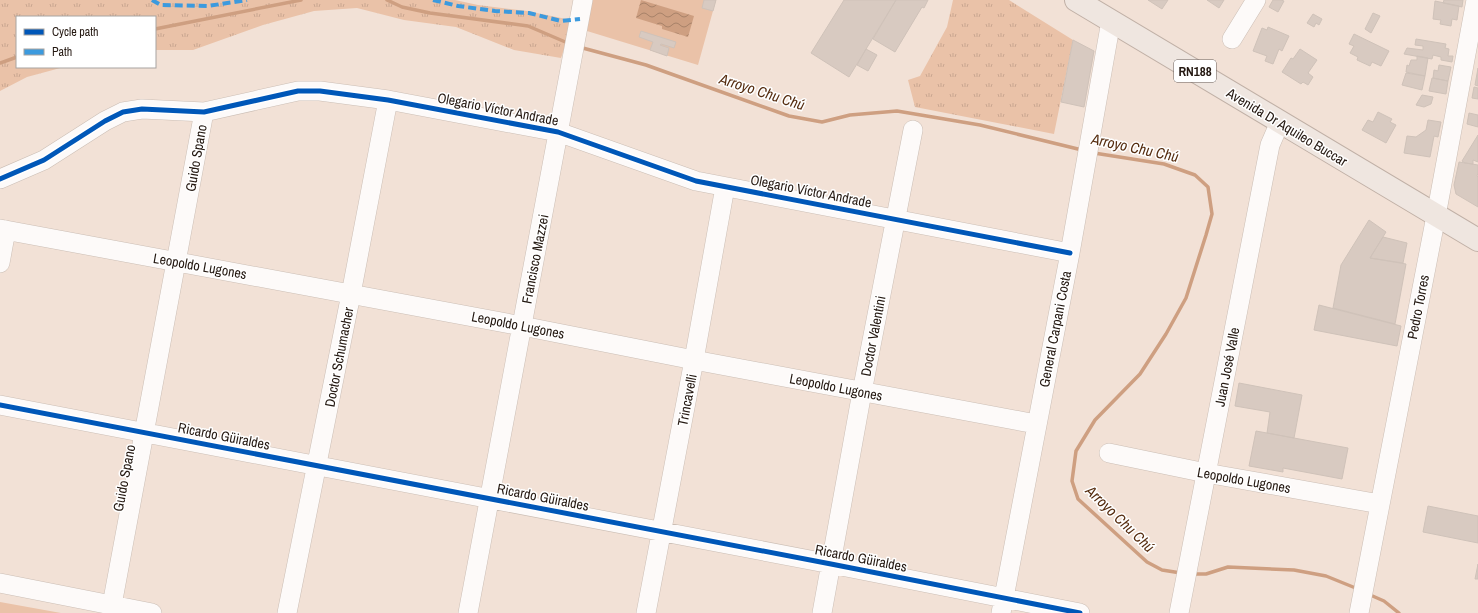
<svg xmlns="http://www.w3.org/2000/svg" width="1478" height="613" viewBox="0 0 1478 613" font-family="'Archivo Narrow',sans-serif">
<defs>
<pattern id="grass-tufts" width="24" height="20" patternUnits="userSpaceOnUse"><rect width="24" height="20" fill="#eac2a8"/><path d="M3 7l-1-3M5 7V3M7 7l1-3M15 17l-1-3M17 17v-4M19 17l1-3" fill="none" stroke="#c9a690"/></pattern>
<pattern id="water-waves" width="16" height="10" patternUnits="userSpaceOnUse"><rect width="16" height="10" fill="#ce9f81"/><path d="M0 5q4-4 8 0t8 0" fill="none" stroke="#a78168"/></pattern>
</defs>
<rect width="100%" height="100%" fill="#f2e1d6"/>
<path fill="url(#grass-tufts)" d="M0,0H455L478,5L527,11L571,20L566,43L561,58L514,50L456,27L404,20L357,8L314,11L263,25L193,50H155V17H17V67H64L27,77L0,91Z
M953,0H1009L1073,40L1054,134L915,107L908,80L920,76L947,27Z"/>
<path fill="#eac2a8" d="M592,0H716L698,65L587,31Z
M0,602L61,613H0Z"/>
<path fill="url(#water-waves)" d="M641,0L694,16L688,37L662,29V26L636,18Z"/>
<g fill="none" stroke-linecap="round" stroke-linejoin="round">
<path stroke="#ce9f81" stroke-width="3.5" d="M387,0L402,7L430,13L528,26L570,44
M155,29L301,0
M579,47L646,65L789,116L822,122L850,115L897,111L980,125L1082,150
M0,63L17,57
M1094,153L1164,164L1195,175L1208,187L1212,214L1206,235L1186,298L1166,334L1140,374L1095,420L1076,451L1072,481L1078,499L1147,562L1162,570L1181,573
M1193,574H1206L1228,567L1294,570L1326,576L1358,589
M1368,594L1384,601L1399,613"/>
</g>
<path fill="#d8cac1" stroke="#cfc2b9" d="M704,0H716L713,11L702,8Z
M844,0H896L849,77L811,53Z
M896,0H928L924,8L922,7L895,52L873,39Z
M1148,0H1168L1162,9Z
M1207,0H1224L1219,8Z
M1273,0H1281L1284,1L1278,12L1269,7Z
M1444,0H1463L1462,7L1443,3Z
M1435,1L1459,6L1457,20L1452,19L1451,26L1440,24L1441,20L1433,19Z
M1373,13L1380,16L1371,33L1365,29Z
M1313,14L1322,19L1319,25L1316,23L1314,27L1307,23Z
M1268,27L1289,36L1282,51L1279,49L1273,64L1265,61L1267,56L1253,51L1262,28L1267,30Z
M641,31L676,42L674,48L661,44L660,45L669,48L667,56L650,50L653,42L639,37Z
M1354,34L1389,51L1381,66L1372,62L1370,66L1357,60L1358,57L1350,53L1354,46L1349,44Z
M1416,39L1446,44L1445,48L1449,49L1448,56H1453L1452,62L1441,60V57L1433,55L1432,59L1404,54L1407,48L1423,50V46L1415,45Z
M1073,40L1094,51L1084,107L1061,102Z
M866,49L877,55L868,71L857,65Z
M1300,49L1317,60L1308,73L1313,77L1308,85L1303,82L1301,84L1282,72L1291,58L1293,59Z
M1417,56L1428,58L1425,76L1406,72L1407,65L1409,66L1411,60H1417Z
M1439,65L1451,67L1448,81L1433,78L1434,70L1438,71Z
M1478,68V86L1475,85Z
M1406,73L1425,76L1422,90L1402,85Z
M1432,78L1448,81L1446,94L1429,91Z
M1474,87L1478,88V99L1472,98Z
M1422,95L1433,97L1431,104L1424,107L1416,105Z
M1378,112L1392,119L1390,122L1396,125L1386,143L1362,130L1368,120L1373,122Z
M1469,113L1478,115V127L1467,124Z
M1428,120L1441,122L1438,137L1434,136L1430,157L1404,153L1407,136L1416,137L1426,130Z
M1478,135V162L1473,160V164L1465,163L1462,161Z
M1459,162L1478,165V173L1477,176L1478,177V207L1456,194L1454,185Z
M1369,220L1386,232L1370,258L1406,264L1395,324L1333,308L1341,265Z
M1383,237L1407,243L1403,263L1370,258Z
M1319,305L1401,326L1397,346L1314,330Z
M1239,383L1302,395L1294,438L1267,433L1270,412L1235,406Z
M1256,431L1348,448L1342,479L1283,468V472L1249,466Z
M1428,506L1478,516V543L1423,532Z
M1478,564V579H1475Z"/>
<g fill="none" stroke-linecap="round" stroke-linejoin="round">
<g stroke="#cbbeb5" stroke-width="20">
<path id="minor" d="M1232,39L1256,0
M0,179L44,160L105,121L123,112L142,109L204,112L298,91H320L388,100L558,132L696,181L1070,253
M0,229L522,326L694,360L1036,424
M0,263L6,230
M0,405L831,564L1080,613
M1109,453L1206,473L1380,504
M0,583L152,613
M112,605L204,112
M287,613L351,294L388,100
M468,613L583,0
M646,613L694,360L725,187
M822,613L862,392L913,130
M1001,613L1070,253L1111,21
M1179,613L1270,145L1280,122
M1359,613L1436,216L1476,0"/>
</g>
<g stroke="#c0b0a6" stroke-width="24">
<path id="highway" d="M1076,0L1478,240"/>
</g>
<use href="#minor" stroke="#fdfaf9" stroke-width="19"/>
<use href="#highway" stroke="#efe6e0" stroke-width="22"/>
<path stroke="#3c9ade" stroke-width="4" stroke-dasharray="8 4" stroke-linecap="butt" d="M152,0L161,5L208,6L247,0
M433,0L458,6L495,11L529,13L561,21L580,19"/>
<g stroke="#fff" stroke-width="8">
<path id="cycleway" d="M0,179L44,160L105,121L123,112L142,109L204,112L298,91H320L388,100L558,132L696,181L1070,253
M0,405L831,564L1080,613"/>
</g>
<use href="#cycleway" stroke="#0057b8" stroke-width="5"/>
</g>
<g text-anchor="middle" stroke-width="3" stroke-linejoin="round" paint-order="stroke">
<rect fill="#fff" stroke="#665d58" stroke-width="1" x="1174" y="60" width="42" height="22" rx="3"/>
<g font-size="13" font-weight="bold" fill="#241811">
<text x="1195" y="76">RN188</text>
</g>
<g font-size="14" fill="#241811" stroke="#fff">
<text transform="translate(498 109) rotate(11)" y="5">Olegario Víctor Andrade</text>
<text transform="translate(1287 127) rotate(31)" y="5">Avenida Dr Aquileo Buccar</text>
<text transform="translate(196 158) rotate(-80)" y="5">Guido Spano</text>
<text transform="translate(811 191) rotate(11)" y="5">Olegario Víctor Andrade</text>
<text transform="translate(535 259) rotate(-79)" y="5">Francisco Mazzei</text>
<text transform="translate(200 266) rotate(10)" y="5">Leopoldo Lugones</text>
<text transform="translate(1418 307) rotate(-79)" y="5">Pedro Torres</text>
<text transform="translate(518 325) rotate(11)" y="5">Leopoldo Lugones</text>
<text transform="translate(1055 329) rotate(-79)" y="5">General Carpani Costa</text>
<text transform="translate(873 336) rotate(-79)" y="5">Doctor Valentini</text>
<text transform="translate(339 357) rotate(-79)" y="5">Doctor Schumacher</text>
<text transform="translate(1227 367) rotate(-79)" y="5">Juan José Valle</text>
<text transform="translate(836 387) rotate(11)" y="5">Leopoldo Lugones</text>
<text transform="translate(687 400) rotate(-79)" y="5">Trincavelli</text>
<text transform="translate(224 436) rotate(11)" y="5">Ricardo Güiraldes</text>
<text transform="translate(124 478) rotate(-79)" y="5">Guido Spano</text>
<text transform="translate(1244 480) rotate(10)" y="5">Leopoldo Lugones</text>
<text transform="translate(543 497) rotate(11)" y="5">Ricardo Güiraldes</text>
<text transform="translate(861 558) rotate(11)" y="5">Ricardo Güiraldes</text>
</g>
<g font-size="15" font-style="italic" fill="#552c0f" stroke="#fff">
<text transform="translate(762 92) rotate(18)" y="5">Arroyo Chu Chú</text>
<text transform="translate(1135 148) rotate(12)" y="5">Arroyo Chu Chú</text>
<text transform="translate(1120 519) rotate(44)" y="5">Arroyo Chu Chú</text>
</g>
</g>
<rect x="16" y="16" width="140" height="52" fill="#ffffff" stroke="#a7a3a0"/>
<rect x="24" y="29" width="20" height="6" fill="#0057b8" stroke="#a7a3a0"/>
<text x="52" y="36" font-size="12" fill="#241811">Cycle path</text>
<rect x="24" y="49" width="20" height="6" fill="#3c9ade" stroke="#a7a3a0"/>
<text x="52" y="56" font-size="12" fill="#241811">Path</text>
</svg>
